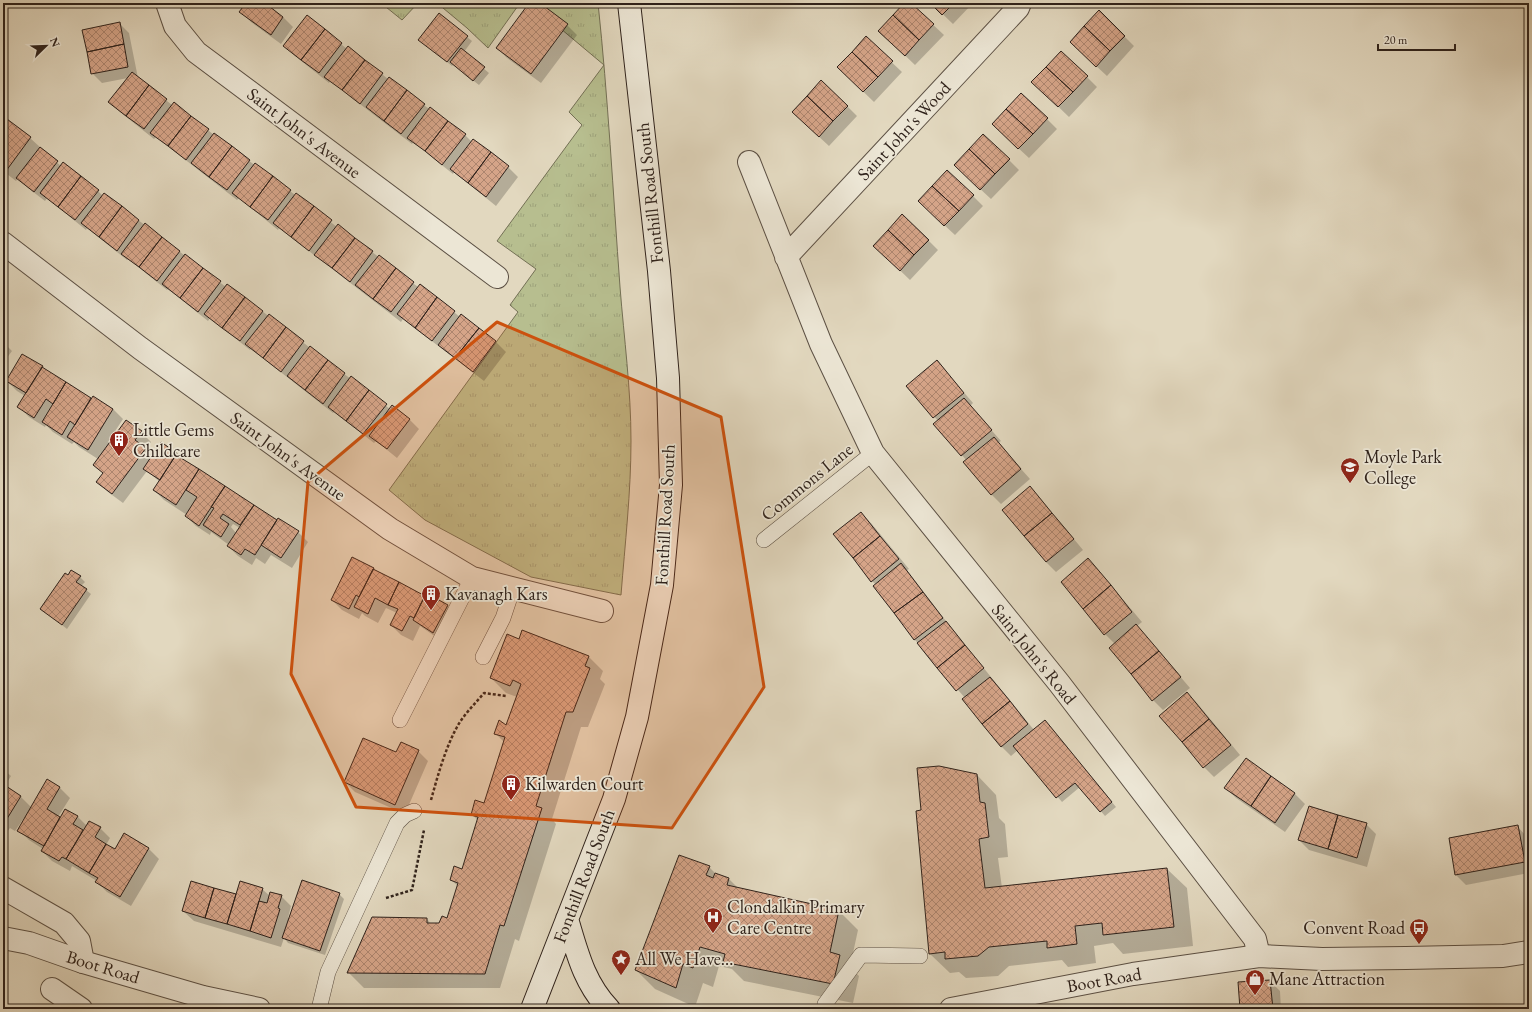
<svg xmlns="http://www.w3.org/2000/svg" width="1532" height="1012" viewBox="0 0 1532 1012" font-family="'EB Garamond',serif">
<defs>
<pattern id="grass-tufts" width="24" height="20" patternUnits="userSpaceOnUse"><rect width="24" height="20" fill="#b7be8f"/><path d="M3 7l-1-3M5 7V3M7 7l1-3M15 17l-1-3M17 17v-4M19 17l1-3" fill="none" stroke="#9ea37b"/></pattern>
<pattern id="building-cross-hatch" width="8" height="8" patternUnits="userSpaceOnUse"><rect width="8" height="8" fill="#d5a488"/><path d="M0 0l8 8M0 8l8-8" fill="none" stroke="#ad856e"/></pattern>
</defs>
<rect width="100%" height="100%" fill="#e2d8bf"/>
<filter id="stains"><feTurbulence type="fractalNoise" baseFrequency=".005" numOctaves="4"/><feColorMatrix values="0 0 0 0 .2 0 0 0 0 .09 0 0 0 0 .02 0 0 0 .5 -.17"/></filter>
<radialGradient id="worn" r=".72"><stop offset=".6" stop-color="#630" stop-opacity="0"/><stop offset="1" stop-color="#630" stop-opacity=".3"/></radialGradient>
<path fill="url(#grass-tufts)" stroke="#737055" d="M381,3H418L402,20Z
M437,3H520L488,48L467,28Z
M530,3H598C608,97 613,192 620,287C624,338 631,389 631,441C631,492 625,544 621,595L531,577L425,520L389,490L518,312L510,305L536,269L497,241L582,125L569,112L604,65Z"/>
<path fill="#0003" fill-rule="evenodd" d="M247,3H263L283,17L293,27L281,44L251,22L241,12Z
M530,3H538L567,25L577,35L541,83L507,58L497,48Z
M905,3H910L944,35L915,65L890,41Z
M931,3H973L953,24Z
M119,23L129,33L138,78L172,105L174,103L214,135L290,191L337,227L338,226L418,287L420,285L460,317L461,315L496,342L506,352L484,381L403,319L401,322L279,228L278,230L239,198L237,200L156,137L154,139L120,112L110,102L128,78L102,83L92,73Z
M1124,36L1134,46L1107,76L1081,52Z
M467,37L472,41L464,52L489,73L479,85L453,65L452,66L424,44Z
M866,38L902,72L874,102L848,77Z
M341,44L347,49L348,47L388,79L465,135L472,142L508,167L518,177L496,206L454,172L453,174L413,142L412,144L330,81L329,83L295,56L285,46Z
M1087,77L1097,87L1069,117L1043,92Z
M847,106L857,116L829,146L803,122Z
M3,117L30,138L62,167L98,191L103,196L104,194L226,287L262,311L390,409L409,419L419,429L397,458L376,441L374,443L334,412L333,413L251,349L250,350L210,318L208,321L168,289L167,290L128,259L127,260L87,228L86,230L47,198L45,201L28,188L18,178L16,181L3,171Z
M1047,119L1057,129L1029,158L1003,134Z
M1009,160L1019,170L991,199L965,175Z
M973,196L983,206L955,235L929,211Z
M928,240L938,250L910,280L885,256Z
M3,342L12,351L3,363Z
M22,355L91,400L113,409L123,419L108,442L110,443L141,432L151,442L146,449L153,456L177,454L184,461L198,470L278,521L298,532L308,542L292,568L271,555L265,564L256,558L252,565L238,556L228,546L229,545L211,532L210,535L196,526L186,516L187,515L164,500L154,490L160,482L147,471L123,503L108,492L98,482L104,474L94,465L98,459L79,447L74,442L72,444L53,432L46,425L45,427L29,417L19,407L25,396L17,391L7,381ZM233,524L240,528L236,533L231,527Z
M937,361L973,403L970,406L1001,441L998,443L1030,479L1001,504L991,494L967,461L935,424L938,421L908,386Z
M1030,488L1040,498L1083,550L1056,572L1046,562Z
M861,513L871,523L909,569L907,570L952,629L1034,730L1049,726L1116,807L1105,816L1080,787L1062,802L1018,750L1011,756L1001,746L965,698L915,640L875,586L876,585L872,581Z
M1088,560L1098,570L1142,622L1137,626L1190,688L1163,710L1153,700L1115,644L1105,634Z
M373,569L376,572L426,597L447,605L457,616L443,642L420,626L413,641L401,635L391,625L397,613L386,608L378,623L365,616L362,613L359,619L342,610L332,600Z
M80,577L85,582L81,586L91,594L67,629L42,609Z
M520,640L588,656L603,671L600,679L605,684L588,727H581L552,819L556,824L519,941L515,939L500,988H364L349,973L373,918L427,919L431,924H440L448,919L458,886L451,880L462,870L478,821L472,814L484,804L504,742L496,734L506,726L517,697L506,693L491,678Z
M1187,693L1197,703L1240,755L1214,777L1204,767Z
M418,751L428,761L405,814L355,792L345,782L397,754Z
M1246,760L1295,794L1305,804L1285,832L1236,798L1226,788Z
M3,769L11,776L3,789Z
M977,775L996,795L999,818L1005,824L1008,857L998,858L1002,888L1167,869L1187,888L1193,946L1123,954L1113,943L1094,946L1096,963L1068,967L1062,960L1009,966L998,976L966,978L959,972L950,973L930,954L922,811Z
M6,788L21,797L32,808L60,788L70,798L58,817L61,818L66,810L78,817L87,826L100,828L110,838L106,845L115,850L125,835L149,849L159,859L131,906L107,892L97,882V881L72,866L70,871L52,861L42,851L43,849L29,840L19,830L25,819L24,818L15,831L10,828L7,832L3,829V789L5,790Z
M1366,824L1376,834L1367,867L1309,850L1299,840Z
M1517,826L1527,837L1529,845V873L1466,885L1456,875Z
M709,867L717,875L729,879L738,888L839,911L858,930L850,967L859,976L853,1003L744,981L732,969L719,966L713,987L703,983L695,1007L655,989L636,970Z
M192,882L237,895L262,889L270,896H281L291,906L288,918L290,920L339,894L344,899L325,955L288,943L284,938L281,947L194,921L183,911Z
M1270,981L1280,991L1281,1009H1241Z"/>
<path fill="url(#building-cross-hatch)" stroke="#2f221b" d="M246,3H265L283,17L271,35L239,12Z
M529,3H540L568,24L531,74L496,48Z
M904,3H911L934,24L919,40L893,15Z
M930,3H954L942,15Z
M1099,10L1125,36L1110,51L1084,26Z
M439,13L468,36L447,62L418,40Z
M307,15L325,29L301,60L283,46Z
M893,15L919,40L905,56L878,31Z
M120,22L124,44L87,52L82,30Z
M1084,26L1110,51L1096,67L1070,42Z
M325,29L342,43L319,73L301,60Z
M866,36L893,61L878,77L852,52Z
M124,44L128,67L91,74L87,52Z
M348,46L365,60L342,90L324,77Z
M461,48L485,67L473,81L450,62Z
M1061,51L1088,76L1073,92L1046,67Z
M852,52L878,77L863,92L837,67Z
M365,60L383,73L360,104L342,90Z
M1046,67L1073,92L1058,107L1031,82Z
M132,72L149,85L126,116L108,102Z
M389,77L407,90L384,121L366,107Z
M821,80L848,106L833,121L807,96Z
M149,85L167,99L144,129L126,116Z
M407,90L425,104L401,134L384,121Z
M1021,93L1048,118L1033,134L1006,109Z
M807,96L833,121L819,137L792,112Z
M174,102L191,116L168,146L150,133Z
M430,107L448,121L425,151L407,138Z
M1006,109L1033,134L1018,149L992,124Z
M3,116L31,137L6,171L3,169Z
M191,116L209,129L186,160L168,146Z
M448,121L466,134L442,165L425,151Z
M214,133L232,146L209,177L191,163Z
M983,134L1010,159L995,174L969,149Z
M473,139L491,152L468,183L450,169Z
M232,146L250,160L227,190L209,177Z
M40,147L58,161L34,192L16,178Z
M969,149L995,174L980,190L954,165Z
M491,152L509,166L486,197L468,183Z
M63,162L81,176L58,207L40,193Z
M255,163L273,176L250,207L232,193Z
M947,170L974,195L959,211L932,186Z
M81,176L99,190L75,220L58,207Z
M273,176L291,190L268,220L250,207Z
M932,186L959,211L944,226L918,201Z
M104,193L122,206L99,237L81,223Z
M296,193L314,206L291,237L273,223Z
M122,206L139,220L117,251L99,237Z
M314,206L332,220L309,251L291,237Z
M902,214L929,240L914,255L888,230Z
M145,223L162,237L139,267L121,254Z
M338,224L355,238L332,268L314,255Z
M888,230L914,255L900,271L873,246Z
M162,237L180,251L157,281L139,267Z
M355,238L373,251L350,282L332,268Z
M185,254L203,268L180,298L162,284Z
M379,255L396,268L373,299L355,285Z
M203,268L221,281L198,312L180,298Z
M396,268L414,282L391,312L373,299Z
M227,284L245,297L222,328L204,314Z
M420,284L437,297L415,328L397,314Z
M245,297L263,311L240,341L222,328Z
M437,297L455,311L432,341L415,328Z
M269,314L286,327L263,358L245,344Z
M461,314L479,328L455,358L438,345Z
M286,327L304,341L281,372L263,358Z
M479,328L496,341L473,372L455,358Z
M310,346L328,360L305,390L287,376Z
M22,354L43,366L26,393L6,381Z
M328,360L345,373L323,404L305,390Z
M937,360L964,393L933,418L906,386Z
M42,367L66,382L53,404L46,399L34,418L17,407Z
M351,376L369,390L346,421L328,407Z
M66,382L91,398L75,425L70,421L62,435L42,422Z
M369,390L387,404L363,434L346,421Z
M93,396L113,409L88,450L67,437Z
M964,398L992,430L961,456L933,424Z
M392,405L410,419L387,449L369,436Z
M126,420L142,431L135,440L146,448L112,494L96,482L103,473L93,465Z
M994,437L1021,469L991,495L963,462Z
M161,442L177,453L160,480L143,469Z
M176,455L199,469L176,505L153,490Z
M199,469L225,486L199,526L185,516L197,497L186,490Z
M225,486L254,505L240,525L223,514L220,518L229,524L221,537L203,525L214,508L211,507Z
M1030,486L1052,513L1024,536L1002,510Z
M254,505L277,520L255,555L245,549L241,555L227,546Z
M861,512L880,536L853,558L833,534Z
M1052,513L1074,539L1046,562L1024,536Z
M278,518L299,531L281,558L261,545Z
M880,536L899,559L871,582L853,558Z
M352,557L374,568L359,597L356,595L349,609L331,600Z
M1088,558L1111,585L1083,609L1061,582Z
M901,563L923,592L894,613L873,586Z
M373,569L399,582L388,605L375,598L368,614L354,607Z
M71,570L81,576L76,582L87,589L62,625L40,609L65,573L68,575Z
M399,582L425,596L414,618L410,616L402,631L390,625L398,609L388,605Z
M1111,585L1132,612L1104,635L1083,609Z
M923,592L943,618L914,640L894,613Z
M426,593L448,605L433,633L413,620Z
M946,621L965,645L937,668L917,643Z
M1136,624L1159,651L1131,674L1109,648Z
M522,630L589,656L585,666L590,668L573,712H566L536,806L542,808L504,926L500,925L485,974L347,973L372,917L427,918V923H439L442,916L447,918L458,883L450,880L454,866L462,869L478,817L471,815L475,800L484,803L505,737L494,734L499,720L506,725L521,684L513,680L510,686L490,678L507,634L519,639Z
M965,645L984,668L956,691L937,668Z
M1159,651L1181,677L1152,701L1131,674Z
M990,677L1010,701L982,724L962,699Z
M1187,692L1209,719L1182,742L1159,716Z
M1010,701L1028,724L1001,747L982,724Z
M1209,719L1231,745L1203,768L1182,742Z
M1045,720L1112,802L1100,812L1075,783L1056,798L1013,746Z
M363,738L396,752L401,742L419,750L395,805L344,782Z
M1246,758L1271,776L1251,806L1224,788Z
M939,766L977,774L980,802L985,803L989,837L979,839L985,888L1167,868L1174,927L1103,935L1102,923L1075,926L1077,944L1047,948V941L989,947L978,956L945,959V952L929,954L916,811L921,810L917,768Z
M1271,776L1295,793L1275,823L1251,806Z
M47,779L60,787L47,809L60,817L44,846L17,831Z
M6,786L21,796L5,822L3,821V788L4,789Z
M1309,806L1338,815L1328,849L1298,840Z
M65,809L78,816L73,824L83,830L66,859L62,857L59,861L41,851Z
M1338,815L1367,823L1357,858L1328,849Z
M89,821L101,827L95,837L106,844L89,873L66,859Z
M1518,825L1525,862L1455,875L1449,838Z
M124,833L149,848L120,897L95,882L98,878L89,873L106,844L115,849Z
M679,855L710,866L706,875L713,878L715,873L729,878L727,885L839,910L830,952L840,955L833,984L723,962L725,954L700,947L693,968L683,964L676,988L635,970Z
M302,880L340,893L320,951L282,938Z
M191,881L214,888L205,918L182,911Z
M240,881L263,888L250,931L227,924Z
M214,888L236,894L227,924L205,918Z
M270,892L282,895L278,908L280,909L271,938L250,931L259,901L267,903Z
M1270,980L1273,1009H1240L1238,982Z"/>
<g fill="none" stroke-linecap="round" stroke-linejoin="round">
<g stroke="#5c5044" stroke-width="16">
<path id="service" d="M764,540L873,453
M483,657L503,618L513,588
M400,720L472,578
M319,1009L328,972L397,823L405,815L414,811
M824,1009L825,1004L861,955L920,956"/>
</g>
<g stroke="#5c5044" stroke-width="24">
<path id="minor" d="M167,3L175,26L196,52L497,277
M749,162L821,344L873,453L1059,683L1255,939L1259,956
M3,243L140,348L390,529L472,578L602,611
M786,257L1018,8L1020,3
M3,888L64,923L79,941L83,962
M52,989L81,1009"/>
</g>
<g stroke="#5c5044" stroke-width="24">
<path id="tertiary" d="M3,938L29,943L83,962L203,997L259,1009
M951,1009L1133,974L1259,956L1322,959L1406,958L1503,956L1529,952"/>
</g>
<g stroke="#2f221b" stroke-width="24">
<path id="secondary" d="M567,919C577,952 584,983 609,1009
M532,1009L614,799L637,717L662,585L671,485L668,378L659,271L629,3"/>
</g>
<path stroke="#2f221b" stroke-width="2.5" stroke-dasharray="3 2" stroke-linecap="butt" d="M431,800C438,775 445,749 457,727C464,714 475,704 484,693L506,696
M386,898L412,890L424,830"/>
<use href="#service" stroke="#ece6d5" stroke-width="15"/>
<use href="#minor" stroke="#ece6d5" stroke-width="22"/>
<use href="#tertiary" stroke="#ece6d5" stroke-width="22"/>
<use href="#secondary" stroke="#ece6d5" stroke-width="22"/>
</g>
<path fill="#cc510e" fill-opacity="0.2" stroke="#cc510e" stroke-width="3" stroke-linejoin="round" d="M497,322L721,417L764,687L672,828L356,807L291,674L308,482Z"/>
<defs>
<g id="building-pin" transform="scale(1)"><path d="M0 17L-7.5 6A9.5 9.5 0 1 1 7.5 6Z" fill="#8f2418" stroke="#ece6d5"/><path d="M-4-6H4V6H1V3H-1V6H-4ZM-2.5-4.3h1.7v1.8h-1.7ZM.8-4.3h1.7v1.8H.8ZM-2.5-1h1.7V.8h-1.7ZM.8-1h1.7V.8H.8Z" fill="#fff"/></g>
<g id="school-pin" transform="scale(1)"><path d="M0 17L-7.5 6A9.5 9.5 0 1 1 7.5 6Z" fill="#8f2418" stroke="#ece6d5"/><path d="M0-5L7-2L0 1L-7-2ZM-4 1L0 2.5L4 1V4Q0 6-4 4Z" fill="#fff"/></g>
<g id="hospital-pin" transform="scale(1)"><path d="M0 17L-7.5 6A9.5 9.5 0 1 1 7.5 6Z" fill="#8f2418" stroke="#ece6d5"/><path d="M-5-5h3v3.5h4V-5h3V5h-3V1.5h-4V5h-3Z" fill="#fff"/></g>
<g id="bus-pin" transform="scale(1)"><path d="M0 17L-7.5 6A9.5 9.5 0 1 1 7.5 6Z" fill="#8f2418" stroke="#ece6d5"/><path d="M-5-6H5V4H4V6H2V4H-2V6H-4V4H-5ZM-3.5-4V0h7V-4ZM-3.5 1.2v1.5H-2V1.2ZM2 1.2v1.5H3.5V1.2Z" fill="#fff"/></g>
<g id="sight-pin" transform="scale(1)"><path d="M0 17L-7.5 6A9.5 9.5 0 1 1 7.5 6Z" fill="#8f2418" stroke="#ece6d5"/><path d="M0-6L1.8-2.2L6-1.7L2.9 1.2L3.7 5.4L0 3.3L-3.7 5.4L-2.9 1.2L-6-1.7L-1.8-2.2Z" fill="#fff"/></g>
<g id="shop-pin" transform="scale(1)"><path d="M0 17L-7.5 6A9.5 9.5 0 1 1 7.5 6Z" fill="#8f2418" stroke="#ece6d5"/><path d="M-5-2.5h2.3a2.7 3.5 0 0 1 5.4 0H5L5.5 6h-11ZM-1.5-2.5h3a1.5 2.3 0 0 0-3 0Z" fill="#fff"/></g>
</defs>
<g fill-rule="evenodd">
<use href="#building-pin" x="119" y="440"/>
<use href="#school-pin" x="1350" y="467"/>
<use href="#building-pin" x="431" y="594"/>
<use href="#building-pin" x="511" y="784"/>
<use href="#hospital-pin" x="713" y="917"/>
<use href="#bus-pin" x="1419" y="928"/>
<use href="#sight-pin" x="621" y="959"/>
<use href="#shop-pin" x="1255" y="979"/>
</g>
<g text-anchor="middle" stroke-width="3.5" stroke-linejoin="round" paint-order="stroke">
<g font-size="18" fill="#2f221b" stroke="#ece6d5">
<text transform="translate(904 131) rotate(-47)" y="6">Saint John's Wood</text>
<text transform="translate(304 133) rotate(37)" y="6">Saint John's Avenue</text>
<text transform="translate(650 193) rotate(-96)" y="6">Fonthill Road South</text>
<text transform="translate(288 456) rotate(36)" y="6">Saint John's Avenue</text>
<text transform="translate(807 482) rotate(-39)" y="6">Commons Lane</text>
<text transform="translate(665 515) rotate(-87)" y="6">Fonthill Road South</text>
<text transform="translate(1034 654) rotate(51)" y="6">Saint John's Road</text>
<text transform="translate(584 876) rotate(-69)" y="6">Fonthill Road South</text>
<text transform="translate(103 967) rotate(17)" y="6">Boot Road</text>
<text transform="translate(1104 980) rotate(-10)" y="6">Boot Road</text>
</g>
<g font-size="18" fill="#2f221b" stroke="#ece6d5" text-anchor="start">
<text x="133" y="436">Little Gems<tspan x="133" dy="21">Childcare</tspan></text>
<text x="1364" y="463">Moyle Park<tspan x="1364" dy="21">College</tspan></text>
<text x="445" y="600">Kavanagh Kars</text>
<text x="525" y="790">Kilwarden Court</text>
<text x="727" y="913">Clondalkin Primary<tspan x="727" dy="21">Care Centre</tspan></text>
<text x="1405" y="934" text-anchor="end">Convent Road</text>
<text x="635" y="965">All We Have...</text>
<text x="1269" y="985">Mane Attraction</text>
</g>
</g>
<rect width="1532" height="1012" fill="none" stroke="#e2d8bf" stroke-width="16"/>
<rect x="4" y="4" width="1524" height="1004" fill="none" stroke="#2f221b" stroke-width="2"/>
<rect x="8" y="8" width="1516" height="996" fill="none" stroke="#2f221b"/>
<g transform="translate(46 46) rotate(67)" stroke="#ece6d5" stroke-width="3" paint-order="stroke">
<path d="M0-3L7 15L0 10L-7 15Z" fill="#2f221b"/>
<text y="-6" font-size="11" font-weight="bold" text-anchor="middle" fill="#2f221b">N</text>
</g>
<path d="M1378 44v6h77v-6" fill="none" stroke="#2f221b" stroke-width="2"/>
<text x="1384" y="44" font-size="12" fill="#2f221b" stroke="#ece6d5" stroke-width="3" paint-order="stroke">20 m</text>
<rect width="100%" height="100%" filter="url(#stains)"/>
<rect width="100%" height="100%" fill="url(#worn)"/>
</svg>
